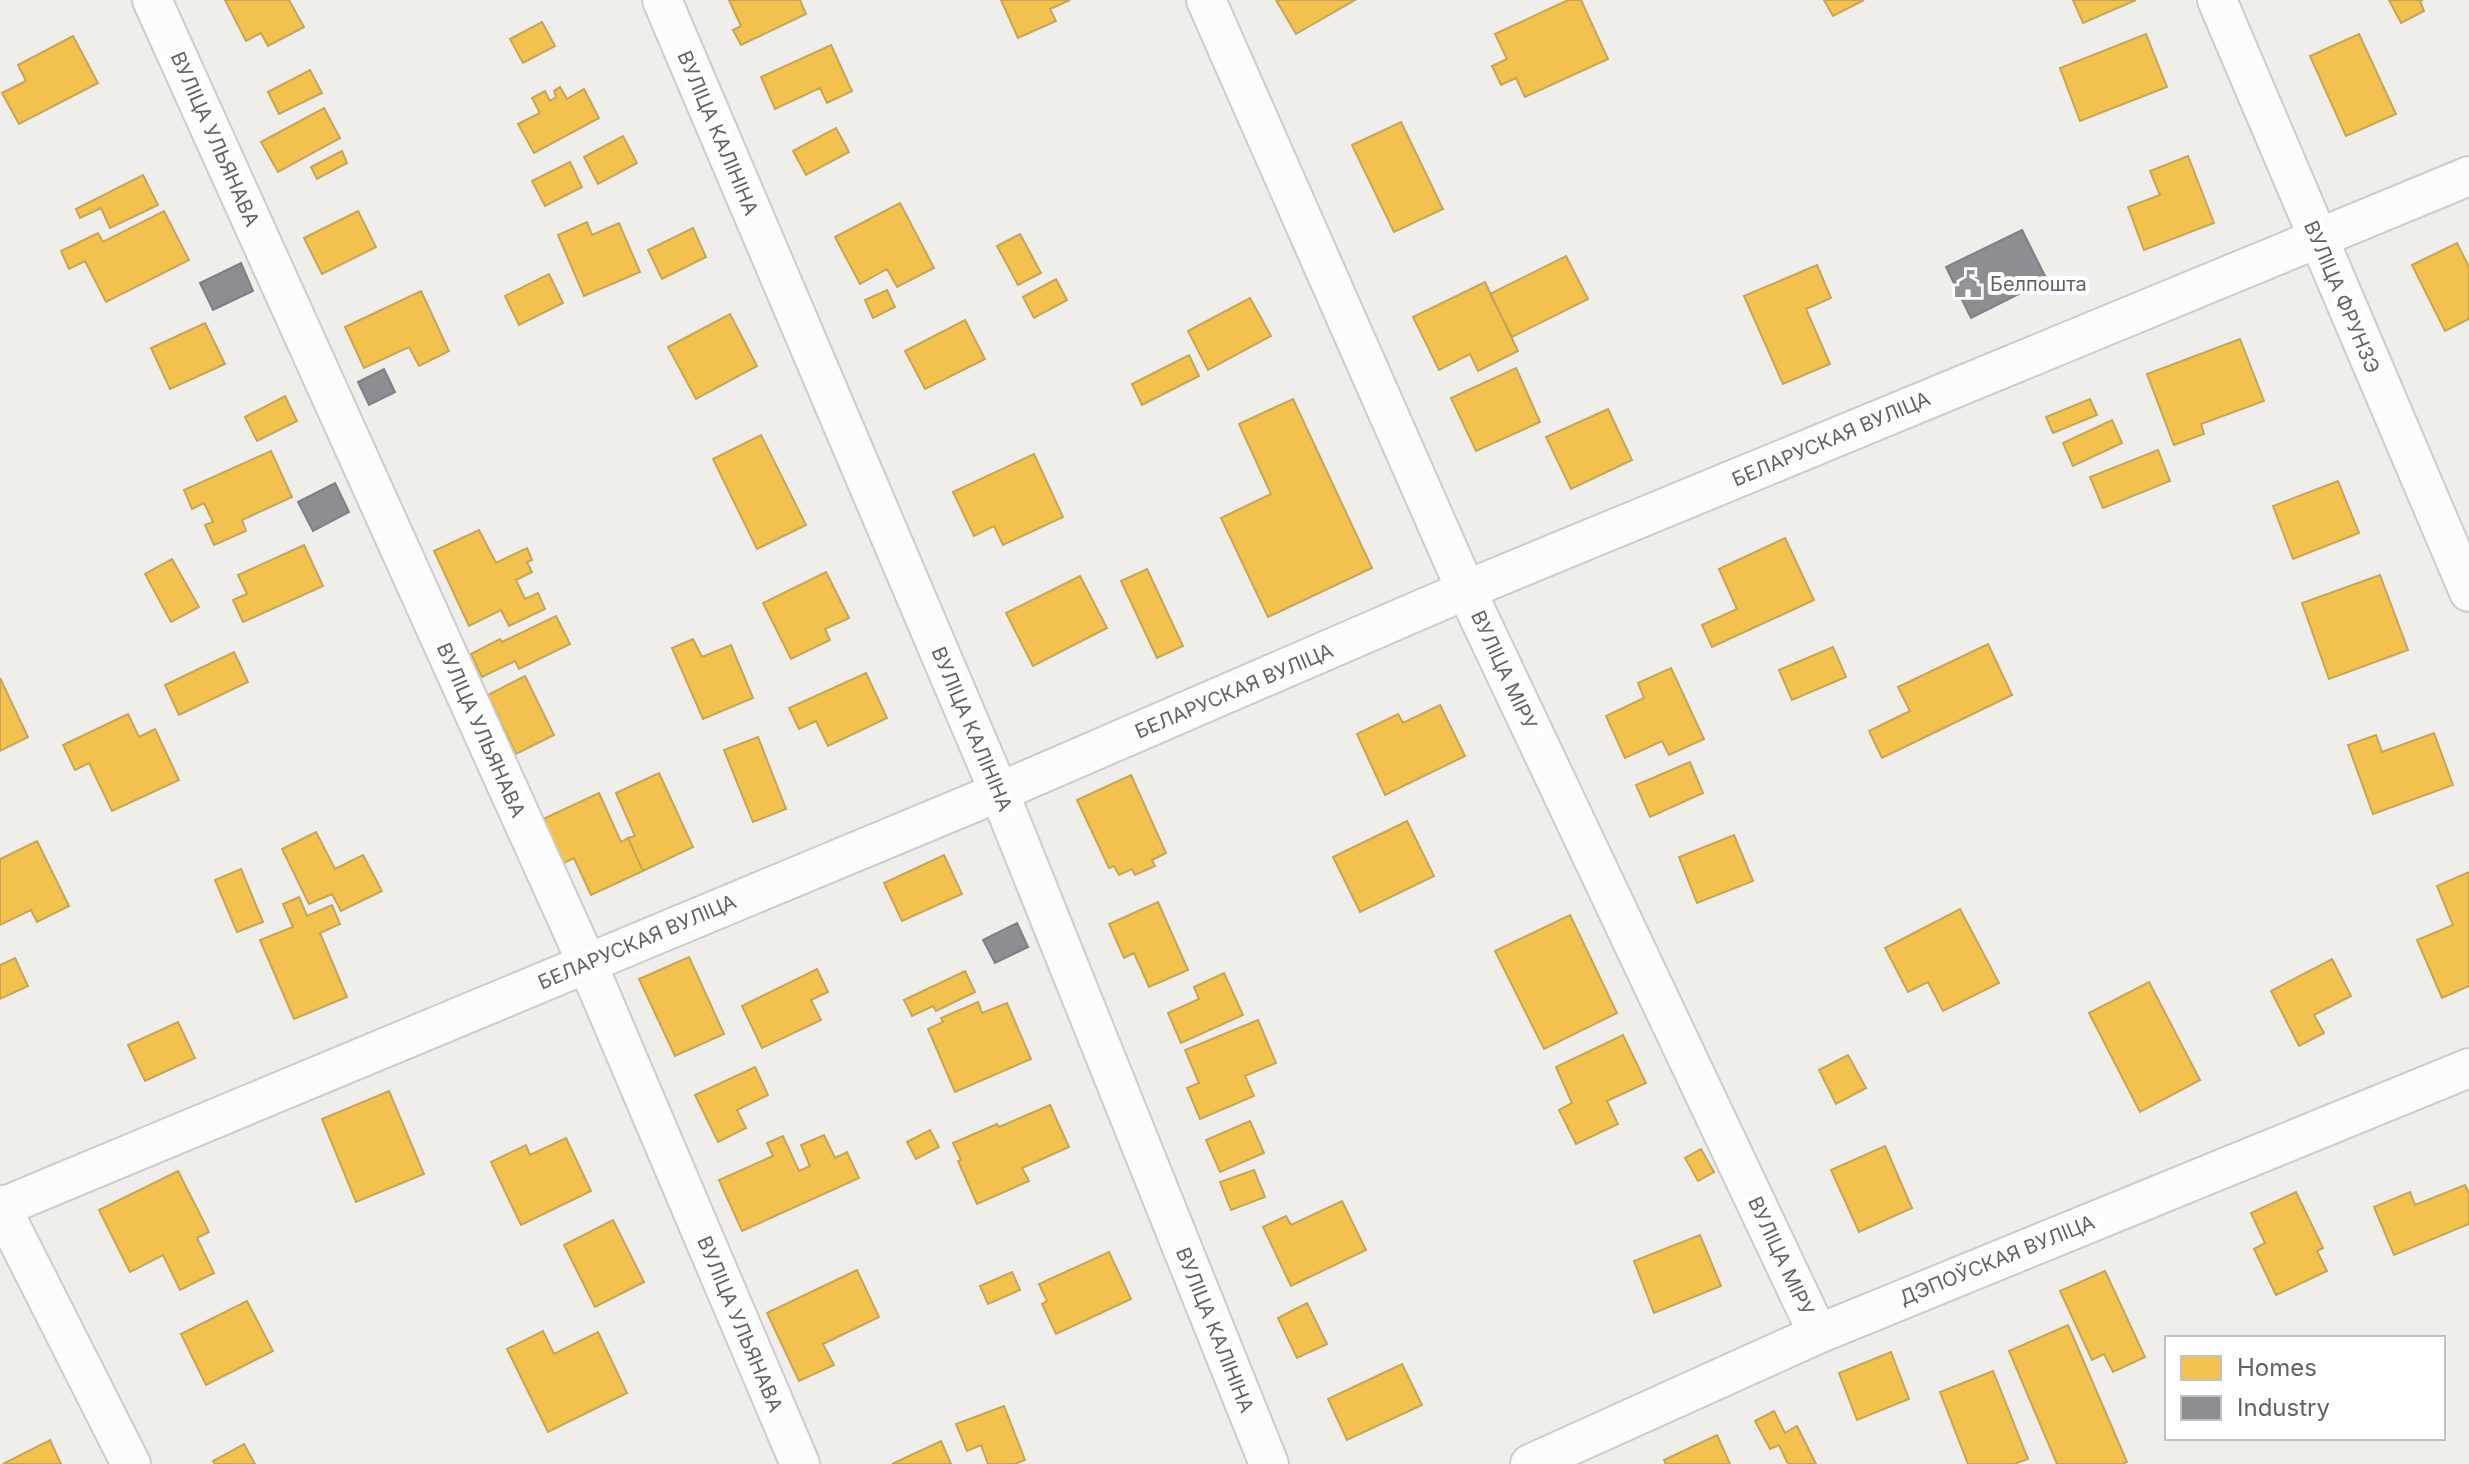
<svg xmlns="http://www.w3.org/2000/svg" width="2469" height="1464" viewBox="0 0 2469 1464" font-family="Inter,sans-serif">
<rect width="100%" height="100%" fill="#efeeea"/>
<path fill="#f2c14e" stroke="#c6a556" stroke-width="2" d="M225,0H289L304,27L268,46L261,33L246,41Z
M729,0H800L806,14L741,45L733,30L741,26Z
M1001,0H1070L1050,9L1056,21L1018,38Z
M1276,0H1355L1296,34Z
M1568,0H1581L1608,59L1525,97L1516,78L1501,85L1492,66L1507,59L1495,34Z
M1824,0H1864L1833,16Z
M2073,0H2136L2083,23Z
M2389,0H2423L2420,1L2424,11L2401,23Z
M542,22L555,46L523,63L510,39Z
M2146,34L2167,87L2080,121L2060,68Z
M2359,34L2396,114L2346,136L2310,56Z
M73,36L98,83L19,124L2,93L26,81L18,65Z
M831,45L852,91L827,103L820,88L775,109L761,77Z
M310,70L322,93L279,114L268,92Z
M560,87L567,99L584,89L599,118L534,153L518,124L540,113L532,98L545,91L550,101L556,97L554,91Z
M324,108L340,138L278,172L261,142Z
M1401,122L1443,209L1394,232L1352,145Z
M836,128L849,152L806,175L793,151Z
M623,136L637,163L598,184L584,157Z
M342,151L347,163L317,179L311,167Z
M2188,156L2214,223L2144,250L2128,207L2160,195L2150,171Z
M570,162L582,187L545,206L532,181Z
M143,175L158,205L110,228L101,208L80,218L76,209Z
M900,203L934,268L897,287L887,269L860,284L835,237Z
M164,211L189,260L106,302L85,261L69,269L61,251L98,233L103,242Z
M358,211L376,247L322,274L304,238Z
M587,222L592,235L619,223L640,272L584,296L558,235Z
M693,228L706,257L662,279L648,250Z
M1020,234L1041,273L1018,285L997,246Z
M2457,243L2469,267V319L2445,331L2412,265Z
M1566,256L1588,299L1512,337L1490,294Z
M1817,265L1831,298L1806,309L1830,364L1783,384L1744,296Z
M549,274L563,303L519,325L505,296Z
M1056,279L1067,300L1034,318L1023,297Z
M1485,282L1518,351L1478,371L1470,354L1439,370L1413,317Z
M887,290L895,307L873,318L865,300Z
M421,291L449,351L419,366L409,347L364,368L345,327Z
M1250,298L1271,336L1208,370L1188,331Z
M730,314L757,366L696,399L668,347Z
M965,320L985,359L925,389L905,351Z
M205,323L225,364L170,389L151,348Z
M2240,339L2264,401L2201,424L2204,434L2174,445L2147,374Z
M1189,355L1199,376L1142,405L1132,384Z
M1516,368L1540,422L1476,451L1451,398Z
M285,396L297,421L257,441L245,417Z
M1293,399L1372,568L1268,617L1221,518L1271,494L1239,424Z
M2090,399L2097,415L2053,433L2046,417Z
M1608,409L1632,460L1571,489L1546,437Z
M2112,420L2122,443L2073,466L2063,443Z
M761,435L806,525L757,549L713,459Z
M2158,450L2170,481L2103,508L2090,477Z
M271,451L292,497L242,520L246,531L214,545L205,525L213,522L204,503L192,509L184,490Z
M1034,454L1063,517L1003,545L994,526L974,536L953,492Z
M2338,481L2359,533L2293,559L2273,506Z
M479,530L496,563L527,548L532,560L527,562L532,572L516,580L525,599L538,593L545,609L509,626L501,610L469,626L434,551Z
M1785,538L1814,600L1712,647L1702,625L1737,609L1719,569Z
M304,545L323,586L243,622L233,600L247,594L238,575Z
M172,559L199,607L171,622L145,574Z
M1147,569L1183,646L1157,658L1121,581Z
M826,572L849,618L825,629L830,640L791,659L763,603Z
M2380,575L2408,650L2329,679L2302,603Z
M1080,576L1107,628L1033,666L1006,613Z
M556,616L570,644L519,669L515,661L482,677L471,654L500,639L502,642Z
M693,639L702,657L731,645L753,698L703,719L672,648Z
M1988,644L2012,695L1882,758L1869,731L1910,711L1898,687Z
M1833,647L1846,677L1792,700L1779,670Z
M234,652L248,682L179,715L165,685Z
M1671,668L1704,739L1669,755L1662,741L1625,758L1606,716L1644,698L1638,683Z
M866,673L887,718L828,746L816,721L799,729L789,708Z
M525,676L554,735L516,754L488,695Z
M0,678L28,737L0,751Z
M1440,705L1465,756L1385,795L1357,734L1398,714L1403,723Z
M128,714L139,737L155,729L179,780L112,811L89,763L75,770L63,745Z
M2434,733L2453,785L2373,814L2348,745L2376,735L2382,752Z
M758,737L786,809L753,822L724,750Z
M1690,762L1703,793L1650,817L1636,785Z
M659,773L693,847L643,871L628,838L635,836L616,793Z
M1131,775L1166,853L1152,860L1155,866L1135,875L1132,869L1119,875L1114,866L1109,868L1077,800Z
M599,793L621,842L628,838L643,871L591,895L574,858L562,864L541,820Z
M1407,821L1434,876L1360,912L1333,857Z
M316,832L335,869L363,855L382,891L341,911L332,894L309,904L282,849Z
M1734,835L1753,881L1697,903L1679,857Z
M37,841L69,906L37,922L31,910L0,925V859Z
M944,855L962,894L902,921L884,883Z
M241,869L263,922L237,932L215,880Z
M2469,872V986L2442,998L2417,940L2453,925L2437,886Z
M299,897L307,916L332,905L340,924L320,933L347,997L294,1019L260,940L293,927L283,904Z
M1158,902L1188,970L1149,987L1134,953L1124,958L1109,924Z
M1960,909L1999,983L1943,1011L1928,982L1908,992L1885,948Z
M1570,915L1617,1013L1544,1049L1495,951Z
M689,957L724,1034L675,1056L639,979Z
M15,958L28,986L0,999V965Z
M2332,959L2351,996L2314,1015L2324,1033L2299,1046L2271,991Z
M817,969L828,992L811,1000L821,1020L762,1048L742,1006Z
M965,971L975,992L936,1011L933,1006L912,1016L904,1000Z
M1224,973L1243,1015L1181,1043L1168,1013L1199,999L1194,987Z
M2149,982L2200,1080L2140,1112L2089,1013Z
M978,1002L982,1013L1007,1003L1031,1059L955,1092L928,1029L943,1022L941,1018Z
M1258,1020L1276,1063L1245,1076L1254,1096L1200,1119L1187,1088L1199,1083L1185,1050Z
M178,1022L195,1058L145,1081L128,1045Z
M1623,1035L1646,1083L1607,1101L1618,1124L1576,1144L1559,1110L1572,1103L1556,1067Z
M1848,1055L1866,1088L1836,1104L1819,1070Z
M755,1067L768,1095L737,1110L746,1128L718,1142L695,1095Z
M389,1091L424,1174L356,1202L322,1119Z
M1050,1105L1069,1147L1022,1168L1029,1181L977,1204L958,1161L961,1160L953,1143L997,1124L999,1127Z
M1250,1121L1264,1153L1220,1172L1206,1140Z
M930,1130L939,1147L916,1159L907,1142Z
M824,1135L835,1158L847,1152L859,1178L742,1231L719,1180L773,1156L767,1143L783,1136L799,1171L810,1166L801,1145Z
M566,1138L591,1191L521,1225L491,1162L526,1145L530,1155Z
M1885,1146L1912,1208L1859,1232L1831,1170Z
M1701,1149L1714,1172L1698,1181L1685,1158Z
M1254,1170L1265,1197L1231,1210L1220,1182Z
M178,1171L209,1232L197,1238L214,1273L180,1290L163,1255L130,1272L99,1210Z
M2465,1185L2469,1194V1224L2394,1255L2374,1207L2410,1192L2415,1205Z
M2296,1192L2323,1248L2317,1251L2327,1271L2276,1295L2254,1249L2265,1243L2251,1213Z
M1342,1201L1366,1250L1291,1286L1263,1227L1286,1216L1291,1225Z
M613,1220L644,1282L595,1307L564,1245Z
M1700,1235L1721,1286L1654,1313L1634,1261Z
M1109,1252L1131,1299L1056,1334L1042,1304L1047,1301L1039,1284Z
M857,1270L879,1317L823,1344L834,1365L799,1381L767,1313Z
M2105,1271L2145,1357L2113,1372L2104,1354L2092,1360L2060,1291Z
M1012,1272L1020,1290L988,1304L980,1286Z
M247,1301L273,1351L206,1385L181,1334Z
M1307,1303L1327,1344L1297,1358L1278,1318Z
M2068,1325L2127,1462L2122,1464H2057L2009,1351Z
M543,1331L554,1354L598,1332L627,1393L548,1432L507,1349Z
M1891,1352L1909,1399L1857,1420L1839,1373Z
M1402,1364L1422,1405L1347,1440L1328,1399Z
M1993,1371L2028,1459L2014,1464H1968L1940,1392Z
M1004,1406L1025,1460L1015,1464H988L981,1445L967,1451L956,1424Z
M1774,1411L1785,1433L1797,1426L1816,1464H1788L1779,1445L1770,1449L1755,1421Z
M1717,1435L1730,1464H1666L1664,1460Z
M50,1440L61,1464H3Z
M941,1441L951,1464H892Z
M244,1444L255,1464H215L213,1461Z"/>
<path fill="#8d8d92" stroke="#7f8085" stroke-width="2" d="M2022,230L2047,280L1971,318L1946,267Z
M241,263L253,291L213,310L200,283Z
M384,369L395,392L369,405L358,382Z
M335,483L349,512L313,531L298,502Z
M1017,923L1028,947L995,963L983,940Z"/>
<g fill="none" stroke-linecap="round" stroke-linejoin="round">
<g stroke="#cbcccc" stroke-width="42">
<path id="street" d="M152,0L587,963L800,1464
M662,0L999,792L1269,1464
M1206,0L1466,590L1818,1334
M2217,0L2469,592
M0,1205L131,1464
M0,1208L999,792L1466,590L2469,176
M1530,1464L1818,1334L2469,1068"/>
</g>
<use href="#street" stroke="#fdfcfc" stroke-width="38"/>
</g>
<defs>
<g id="civic-bare" transform="scale(2.16)"><path d="M-.6-6.5H3V-4.5H.6V-3L4-1V1h2V6H-6V1h2V-1L-.6-3ZM-1.2 2.5V6h2.4V2.5Z" fill="#919496" stroke="#fff" stroke-width="2.5" paint-order="stroke"/></g>
</defs>
<g fill-rule="evenodd">
<use href="#civic-bare" x="1968" y="284"/>
</g>
<g text-anchor="middle" stroke-width="8" stroke-linejoin="round" paint-order="stroke">
<g font-size="20" fill="#5f6368" stroke="#fff">
<text transform="translate(718 133) rotate(67)" y="7">ВУЛІЦА КАЛІНІНА</text>
<text transform="translate(215 139) rotate(66)" y="7">ВУЛІЦА УЛЬЯНАВА</text>
<text transform="translate(2342 297) rotate(67)" y="7">ВУЛІЦА ФРУНЗЭ</text>
<text transform="translate(1831 439) rotate(-23)" y="7">БЕЛАРУСКАЯ ВУЛІЦА</text>
<text transform="translate(1504 670) rotate(65)" y="7">ВУЛІЦА МІРУ</text>
<text transform="translate(1234 691) rotate(-23)" y="7">БЕЛАРУСКАЯ ВУЛІЦА</text>
<text transform="translate(972 729) rotate(67)" y="7">ВУЛІЦА КАЛІНІНА</text>
<text transform="translate(481 730) rotate(66)" y="7">ВУЛІЦА УЛЬЯНАВА</text>
<text transform="translate(637 942) rotate(-23)" y="7">БЕЛАРУСКАЯ ВУЛІЦА</text>
<text transform="translate(1781 1256) rotate(65)" y="7">ВУЛІЦА МІРУ</text>
<text transform="translate(1997 1260) rotate(-22)" y="7">ДЭПОЎСКАЯ ВУЛІЦА</text>
<text transform="translate(740 1324) rotate(67)" y="7">ВУЛІЦА УЛЬЯНАВА</text>
<text transform="translate(1215 1330) rotate(68)" y="7">ВУЛІЦА КАЛІНІНА</text>
</g>
<g font-size="20" fill="#5f6368" stroke="#fff" text-anchor="start">
<text x="1990" y="291">Белпошта</text>
</g>
</g>
<rect x="2165" y="1336" width="280" height="104" fill="#ffffff" stroke="#bfc1c3" stroke-width="2"/>
<rect x="2181" y="1356" width="40" height="24" fill="#f2c14e" stroke="#bfc1c3" stroke-width="2"/>
<text x="2237" y="1376" font-size="24" fill="#5f6368">Homes</text>
<rect x="2181" y="1396" width="40" height="24" fill="#8d8d92" stroke="#bfc1c3" stroke-width="2"/>
<text x="2237" y="1416" font-size="24" fill="#5f6368">Industry</text>
</svg>
